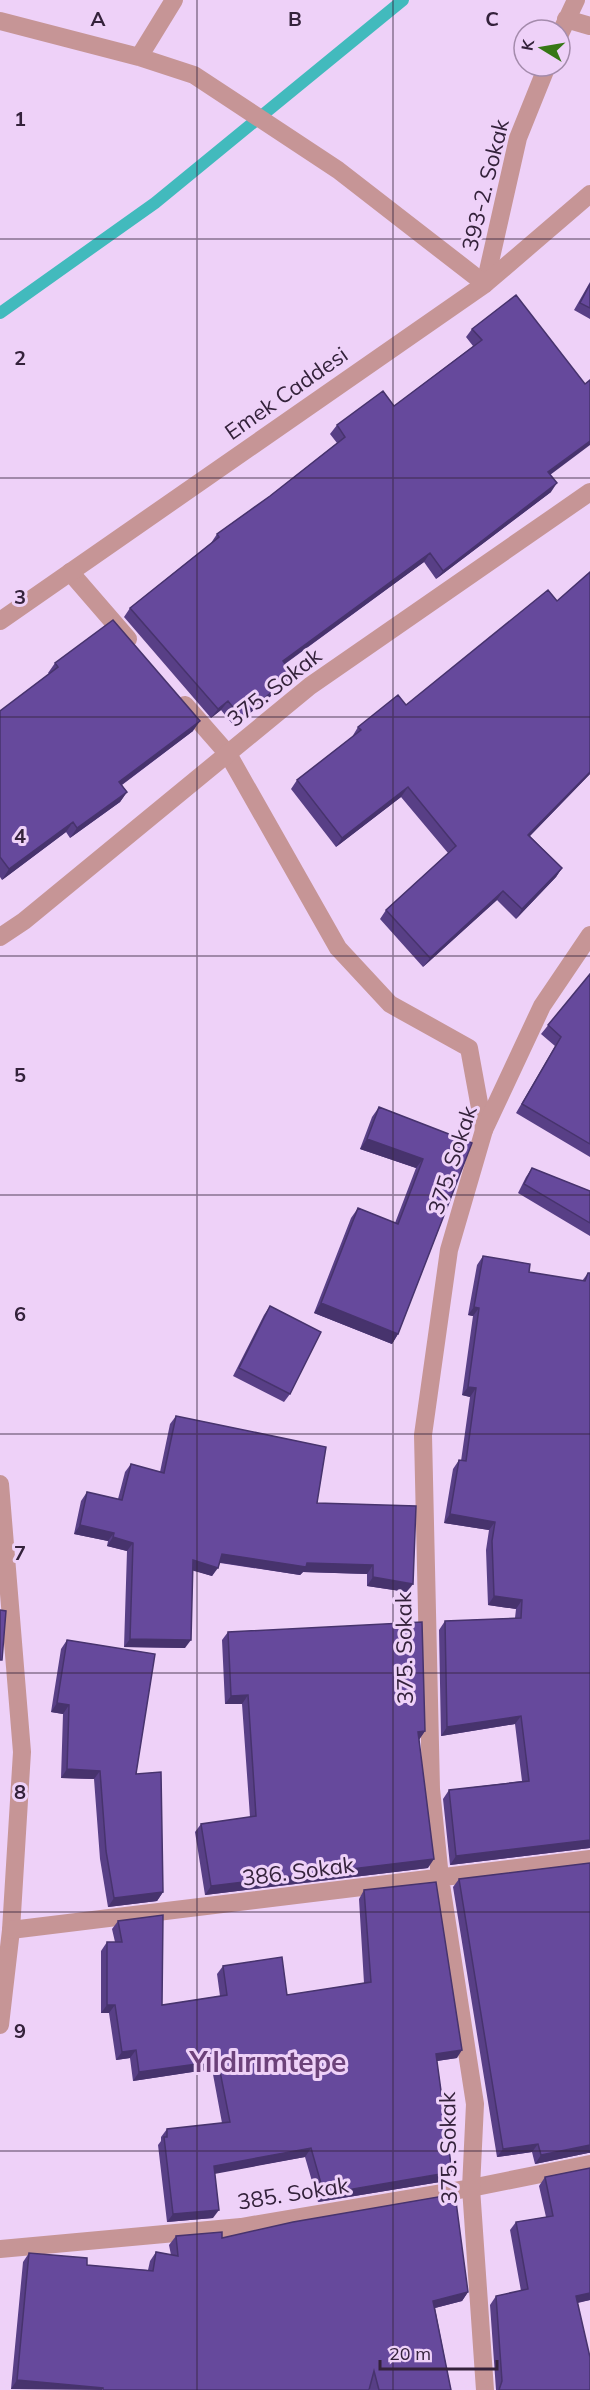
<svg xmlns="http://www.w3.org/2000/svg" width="590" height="2390" viewBox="0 0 590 2390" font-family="Mulish,sans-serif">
<rect width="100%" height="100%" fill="#eed1f8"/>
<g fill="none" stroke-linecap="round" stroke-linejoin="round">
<path stroke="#42babd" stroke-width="12" d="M0,313L155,203L403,0"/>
<path stroke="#c69596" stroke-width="18" d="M566,19L590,26
M560,34L576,0
M485,284L518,138L547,66
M70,572L128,639
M185,705L228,754L338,948L390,1004L469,1048L484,1130
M0,1484L22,1752L11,1930L0,2025
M0,2249L241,2227L471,2188L590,2164"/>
<path stroke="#c69596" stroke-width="18" d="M0,21L139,57L194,75L338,170L485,284
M139,57L174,0
M0,621L485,284L590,194
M0,937L24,921L310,686L590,492
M11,1930L590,1859
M485,2390L471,2188L475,2104L440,1878L431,1789L423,1435L449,1250L484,1130L542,1006L590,935"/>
</g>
<path fill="#583f86" d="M590,282V319L574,310Z
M516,295L551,474V492L436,579L424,562L285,664L293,675L287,683L234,726L221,710L211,718L124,617L130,608L211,543L217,534L270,496L337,443L330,434L337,425L394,406L473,346L466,337L472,329Z
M590,572V774L530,836L562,868L556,877L516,919L497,900L423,967L380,919L386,910L448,853L401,797L336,847L291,789L297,780L352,737L358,727L406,705L557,601Z
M55,663L193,731L122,785L127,792L120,802L70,838L66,832L2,880L0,877V711L49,674L48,673Z
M590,974V1157L516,1113L555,1046L541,1034Z
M379,1107L472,1143L398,1334L392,1344L314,1313L351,1218L358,1208L395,1223L416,1168L360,1149L372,1117Z
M532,1168L590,1191V1236L518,1193L526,1177Z
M483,1256L529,1272L582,1281L588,1273H590V1848L450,1865L443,1799L449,1790L522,1781L515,1724L441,1736L439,1630L445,1621L515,1618L516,1609L488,1605L486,1550L489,1530L444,1523L453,1469L459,1460L461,1461L470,1397L462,1395L473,1316L468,1315L477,1265Z
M270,1306L290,1394L284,1402L233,1376L264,1315Z
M176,1416L317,1503L407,1592L367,1586V1574L303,1572L300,1575L220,1563L212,1576L193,1570L185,1648L124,1647L127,1551L107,1546L108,1541L74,1534L81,1501L87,1492L118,1499L125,1472L131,1464L160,1472L170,1424Z
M228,1632L425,1731L419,1739L428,1868L205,1895L195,1832L201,1824L250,1817L242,1704H225L222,1640Z
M67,1640L163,1892L157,1901L108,1907L100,1859L94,1779L61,1778L63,1714L51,1712L61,1649Z
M590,1863V2153H588L535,2164L532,2152L497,2157L453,1887L459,1879Z
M364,1890L457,2058L437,2061L452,2172L446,2181L318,2202L305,2157L215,2173L213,2218L167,2222L158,2145L161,2141V2137L167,2129L222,2123L212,2069L133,2081L130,2058L116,2060L109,2013H101V1951L107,1942H115L112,1929L118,1921L162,2005L220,1996L217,1974L223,1966L287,1995L364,1983L359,1899Z
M590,2168V2300L578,2303L590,2390H496L490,2305L496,2296L521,2291L510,2230L516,2222L546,2217L539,2186L545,2177Z
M176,2236L222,2238L468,2292L462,2301L435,2308L451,2390H370L369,2388V2390L11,2389L23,2262L29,2253L87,2265L148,2270L150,2261L156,2252L171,2255L169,2245Z"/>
<path fill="#47336d" d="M590,441V445L542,481L548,472Z
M557,483L551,492L436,579L443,571Z
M430,553L424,562L276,670L283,661Z
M293,675L287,683L234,726L241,717Z
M228,701L221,710L211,718L218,709Z
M200,721L193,731L112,792L119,782Z
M590,772V774L522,844L528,835Z
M408,787L401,797L336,847L342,838Z
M127,792L120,802L70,838L77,828Z
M73,822L66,832L2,880L9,869Z
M562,868L556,877L516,919L522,909Z
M503,891L497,900L423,967L430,958Z
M367,1139L423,1159L416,1168L360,1149Z
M321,1303L398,1334L392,1344L314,1313Z
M474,1307L479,1308L473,1316L468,1315Z
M468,1387L476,1388L470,1397L462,1395Z
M450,1514L495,1522L489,1530L444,1523Z
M80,1525L114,1533L108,1541L74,1534Z
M113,1537L133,1543L127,1551L107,1546Z
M222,1554L373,1565L367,1574L303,1572L300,1575L217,1562Z
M193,1560L218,1568L212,1576L187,1569Z
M373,1577L413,1584L407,1592L367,1586Z
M494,1596L522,1600L516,1609L488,1605Z
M130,1639L191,1640L185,1648L124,1647Z
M248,1695L242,1704H225L231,1696Z
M57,1703L69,1705L63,1714L51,1712Z
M521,1716L515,1724L441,1736L447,1727Z
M425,1731L419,1740L418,1732Z
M67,1769L100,1771L94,1779L61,1778Z
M590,1840V1848L450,1865L456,1856Z
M434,1859L428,1868L205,1895L211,1886Z
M163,1892L157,1901L108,1907L114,1898Z
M107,2005H115L109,2013H101Z
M136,2050L130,2058L116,2060L122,2052Z
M462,2050L457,2058L430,2062L436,2054Z
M218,2061L212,2069L133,2081L139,2072Z
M538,2144L532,2152L497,2157L503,2149Z
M590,2145V2153H588L535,2164L541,2155Z
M311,2148L305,2157L209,2175L214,2166Z
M452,2172L446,2181L318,2202L324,2194Z
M219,2210L213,2218L167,2222L173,2214Z
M468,2292L462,2301L427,2310L433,2301Z
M590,2293V2300L570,2304L576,2296Z
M17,2380L103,2388L102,2390L11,2389Z"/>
<path fill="#66499c" stroke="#47336d" stroke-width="1.5" d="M590,284V308L580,303Z
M516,295L585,384L590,380V441L548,472L557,483L443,571L430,553L283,661L293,675L241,717L228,701L218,709L130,608L219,537L217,534L270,496L345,437L337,425L383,391L394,406L482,340L472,329Z
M590,572V772L528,835L562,868L522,909L503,891L430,958L386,910L456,846L408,787L342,838L297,780L361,730L358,727L398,695L406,705L548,590L557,601Z
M113,620L200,721L119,782L127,792L77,828L73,822L9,869L0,857V711L58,667L55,663Z
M590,974V1144L522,1104L561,1037L548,1025Z
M379,1107L472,1143L398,1334L321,1303L358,1208L398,1224L423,1159L367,1139Z
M532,1168L590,1191V1223L524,1184Z
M483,1256L530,1264L529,1272L585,1281L588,1273H590V1840L456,1856L449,1790L529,1781L521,1716L447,1727L445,1621L521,1618L522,1600L494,1596L492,1541L495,1522L450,1514L459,1460L466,1461L476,1388L468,1387L479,1308L474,1307Z
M270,1306L321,1332L290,1394L239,1368Z
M176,1416L326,1447L317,1503L416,1506L413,1584L373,1577V1565L307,1563L306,1567L222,1554L218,1568L193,1560L191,1640L130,1639L133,1543L113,1537L114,1533L80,1525L87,1492L122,1500L131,1464L164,1473Z
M0,1610L6,1611L2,1660H0Z
M422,1622L425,1731L418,1732L434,1859L211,1886L201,1824L256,1816L248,1695L231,1696L228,1632Z
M67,1640L155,1654L136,1774L161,1772L163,1892L114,1898L106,1851L100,1771L67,1769L69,1705L57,1703Z
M590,1863V2145L541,2155L538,2144L503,2149L459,1879Z
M436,1882L462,2050L436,2054L452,2172L324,2194L311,2148L214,2166L219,2210L173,2214L164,2137H167V2129L230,2122L218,2061L139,2072L136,2050L122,2052L115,2005H107V1942H122L118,1921L163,1915L162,2005L227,1995L223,1966L282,1957L287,1995L371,1982L364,1890Z
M590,2168V2293L576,2296L590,2357V2390H499L502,2381L496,2296L528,2289L516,2222L553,2216L545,2177Z
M455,2194L468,2292L433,2301L451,2390H379L374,2371L369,2390H103V2388L17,2380L29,2253L87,2258V2265L153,2271L156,2252L178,2256L176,2236L222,2232V2238L293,2222Z"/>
<path fill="none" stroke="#34223b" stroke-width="1.5" stroke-opacity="0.55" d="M197,0V2390M393,0V2390M0,239H590M0,478H590M0,717H590M0,956H590M0,1195H590M0,1434H590M0,1673H590M0,1912H590M0,2151H590"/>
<g text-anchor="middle" stroke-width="6" stroke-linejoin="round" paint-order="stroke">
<g font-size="22" fill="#34223b" stroke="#eed1f8">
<text transform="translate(485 185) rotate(-76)" y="8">393-2. Sokak</text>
<text transform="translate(286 393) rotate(-35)" y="8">Emek Caddesi</text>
<text transform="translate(274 687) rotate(-38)" y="8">375. Sokak</text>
<text transform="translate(452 1160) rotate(-72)" y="8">375. Sokak</text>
<text transform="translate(404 1648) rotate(-91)" y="8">375. Sokak</text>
<text transform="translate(298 1871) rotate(-7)" y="8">386. Sokak</text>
<text transform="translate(448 2148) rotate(-91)" y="8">375. Sokak</text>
<text transform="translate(293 2193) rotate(-9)" y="8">385. Sokak</text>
</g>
<g font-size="28" font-weight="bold" fill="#6c4179" stroke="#eed1f8">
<text x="268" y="2072">Yıldırımtepe</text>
</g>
</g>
<g font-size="20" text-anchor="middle" font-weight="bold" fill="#34223b" stroke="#eed1f8" stroke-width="6" stroke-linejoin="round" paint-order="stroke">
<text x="98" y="26">A</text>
<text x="295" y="26">B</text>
<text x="492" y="26">C</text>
<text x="20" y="126">1</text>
<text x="20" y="365">2</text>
<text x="20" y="604">3</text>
<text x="20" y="843">4</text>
<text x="20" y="1082">5</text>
<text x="20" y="1321">6</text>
<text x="20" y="1560">7</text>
<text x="20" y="1799">8</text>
<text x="20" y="2038">9</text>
</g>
<g transform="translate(542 48) rotate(281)"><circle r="28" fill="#eed1f8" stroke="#a48bac" stroke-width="1.5"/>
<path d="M0-4.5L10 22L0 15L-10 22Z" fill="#367715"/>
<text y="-9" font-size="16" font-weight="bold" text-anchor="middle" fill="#34223b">K</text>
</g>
<path d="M380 2360v9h117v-9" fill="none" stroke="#34223b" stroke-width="3"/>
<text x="389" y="2360" font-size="18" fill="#34223b" stroke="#eed1f8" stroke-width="4.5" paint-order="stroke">20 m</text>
</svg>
